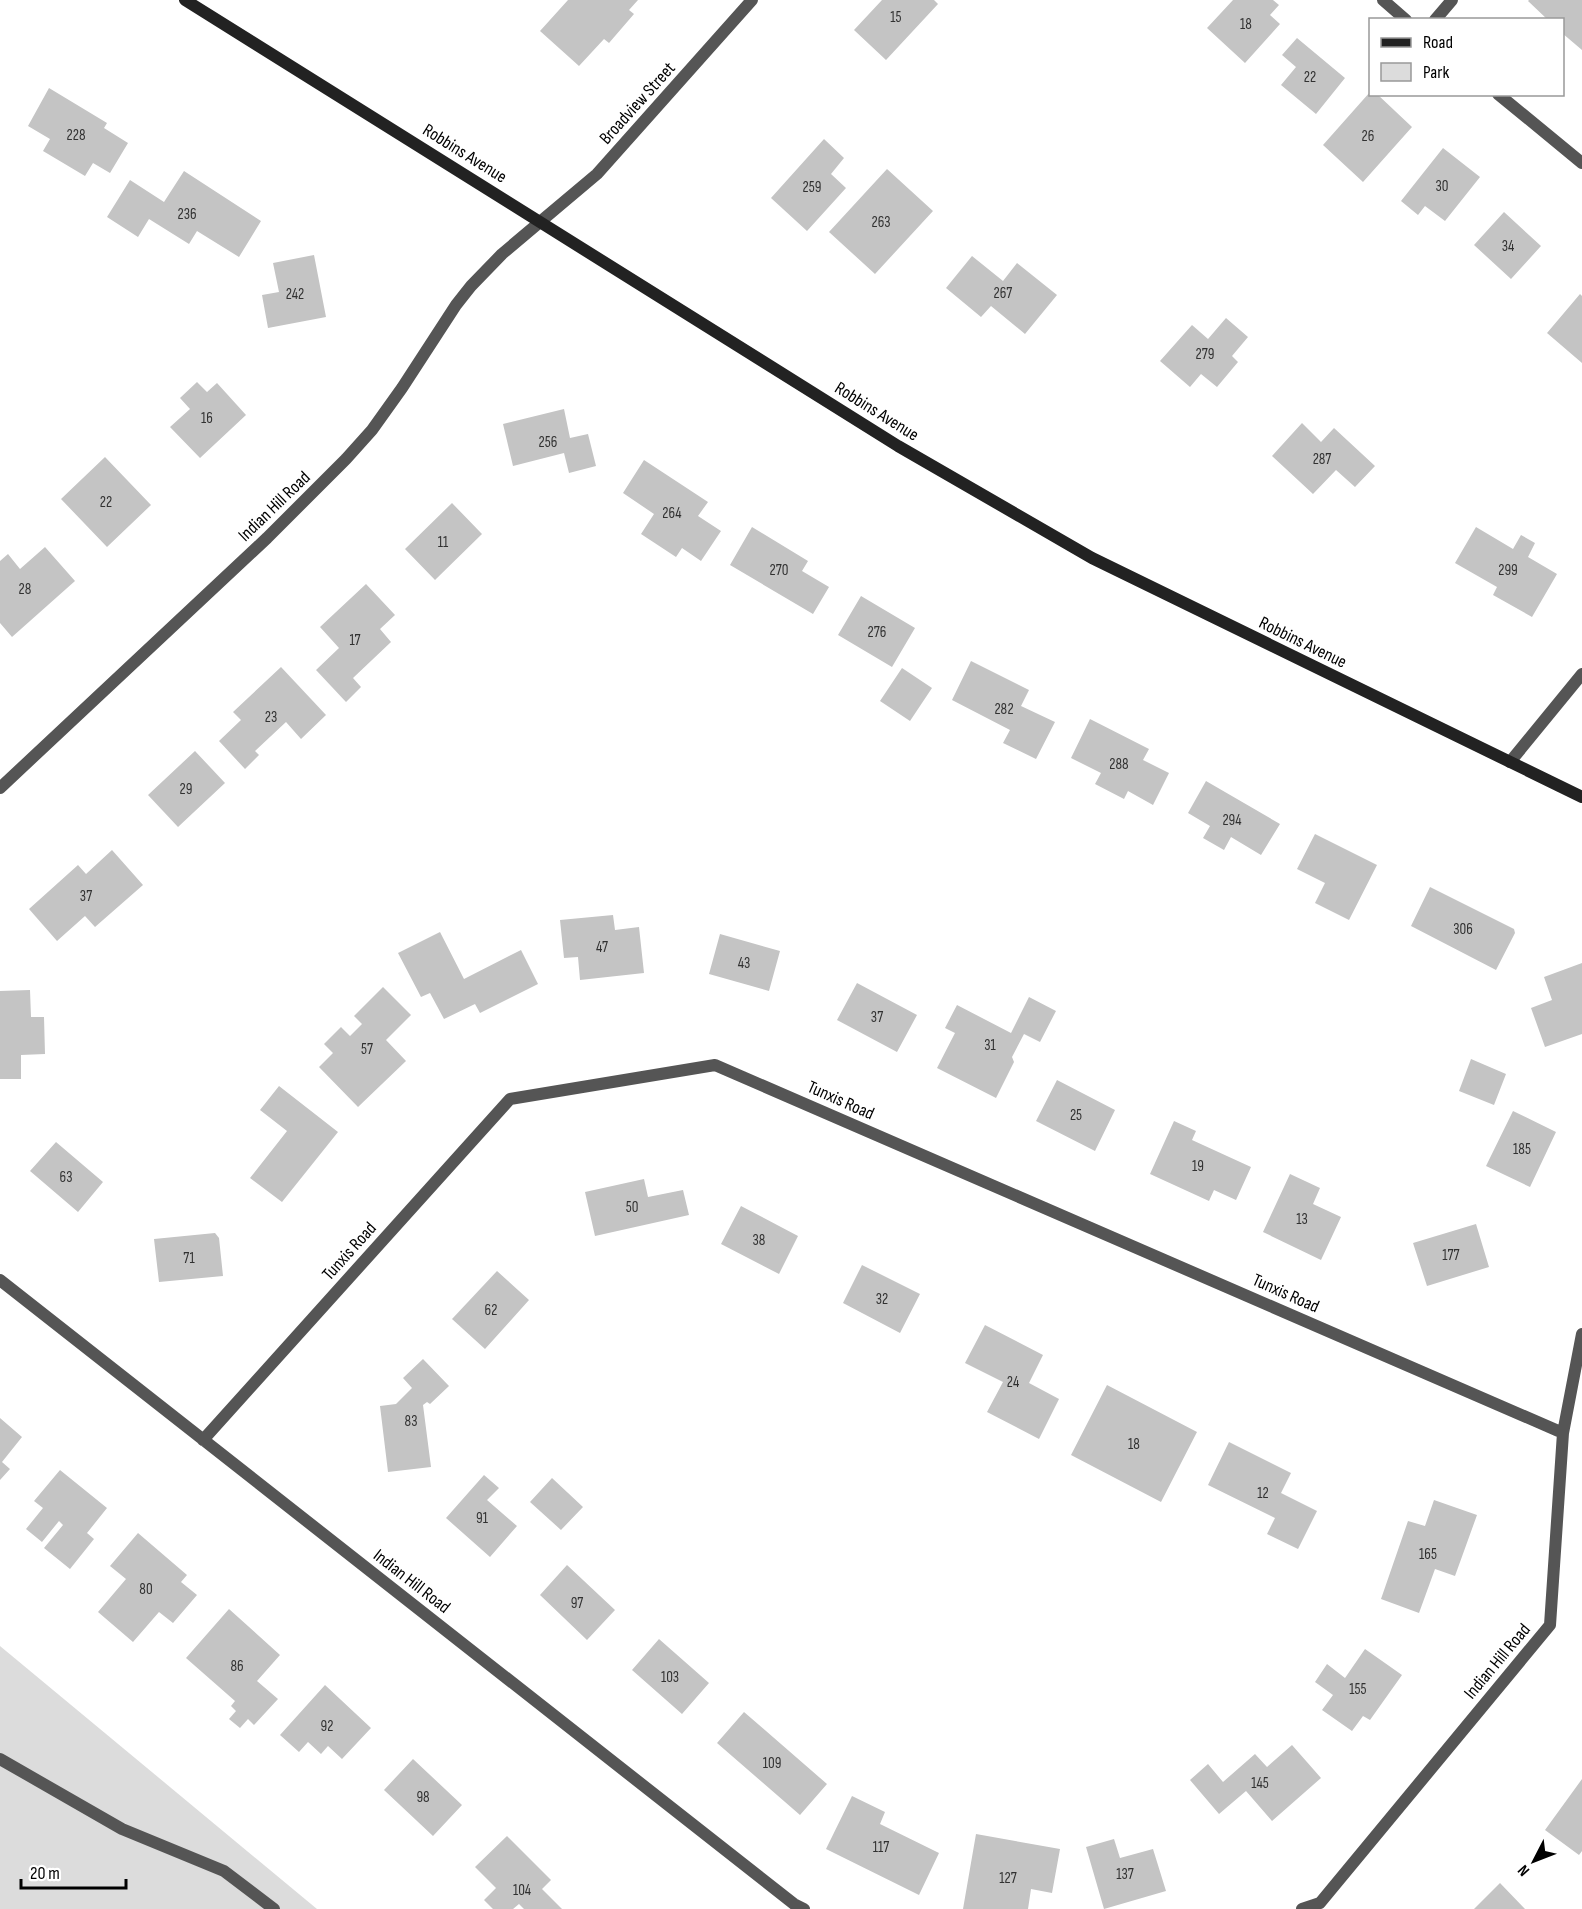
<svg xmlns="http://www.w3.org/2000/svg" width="1582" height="1909" viewBox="0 0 1582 1909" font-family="'Sofia Sans Condensed',sans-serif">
<rect width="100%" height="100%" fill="#fff"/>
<path fill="#dcdcdc" d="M0,1646L317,1909H0Z"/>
<path fill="#c4c4c4" d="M568,0H638L629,10L634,14L609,43L604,39L579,66L540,31Z
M882,0H934L938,4L886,60L854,30Z
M1233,0H1273L1279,5L1270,15L1280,24L1245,63L1207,28Z
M1529,0H1582V50L1562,33V20H1548L1528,1Z
M1297,38L1345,78L1316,114L1281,85L1296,67L1282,55Z
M49,88L107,123L104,128L128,143L110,173L93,163L85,176L43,151L50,139L28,126Z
M1370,92V94H1377L1412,127L1363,182L1323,145Z
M824,139L844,158L831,174L846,188L807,231L771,198Z
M1443,148L1480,177L1445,221L1425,206L1418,215L1401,201Z
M887,169L933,211L875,274L829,232Z
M184,171L261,221L239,257L197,231L189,244L149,219L138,237L107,217L130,180L164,202Z
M1504,212L1541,246L1511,279L1474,245Z
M314,255L326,317L268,328L262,295L279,292L273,263Z
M972,256L1003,281L1017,263L1057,295L1025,334L991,306L981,317L946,288Z
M1580,294L1582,296V363L1547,333Z
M1226,318L1248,337L1232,356L1238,362L1217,387L1201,374L1190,387L1160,361L1192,325L1208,339Z
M197,382L207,392L217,383L246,415L200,458L170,427L190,409L180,398Z
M564,409L570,438L588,434L596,466L569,473L564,453L513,466L503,424Z
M1302,423L1321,442L1334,428L1375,466L1355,487L1336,470L1313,494L1272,456Z
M105,457L151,505L107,547L61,499Z
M644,460L708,502L698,516L721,531L701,561L682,548L676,557L641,534L654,514L623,493Z
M452,503L482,534L435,580L405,549Z
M752,527L808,561L802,571L829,587L813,614L730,565Z
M1476,527L1513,549L1521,535L1535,543L1528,557L1557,574L1532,617L1493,595L1497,587L1455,563Z
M45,547L75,581L12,637L0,623V561L8,554L20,569Z
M366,584L395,615L380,629L391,642L353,678L361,687L346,702L316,670L339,648L320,627Z
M861,596L915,628L892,667L838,635Z
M971,661L1029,690L1021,706L1055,722L1036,759L1003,743L1010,730L952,700Z
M281,667L326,715L301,739L286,722L255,751L259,755L245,769L219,741L241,720L233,712Z
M902,668L932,688L910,721L880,701Z
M1090,719L1149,749L1143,760L1169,773L1153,805L1128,791L1124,799L1095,784L1101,773L1071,758Z
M195,751L225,783L178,827L148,795Z
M1206,781L1280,824L1261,855L1231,837L1224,850L1203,838L1210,826L1188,813Z
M1315,834L1377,865L1349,920L1315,903L1325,883L1297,869Z
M112,850L143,885L95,927L85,916L57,941L29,909L78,865L86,874Z
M1430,887L1514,929L1515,933L1496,970L1411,926Z
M613,915L615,930L639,927L644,973L580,980L578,957L564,958L560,920Z
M440,932L464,979L521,950L538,984L480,1013L475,1004L444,1019L430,993L421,997L398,953Z
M720,934L780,951L769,991L709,974Z
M1582,963V1034L1545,1047L1531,1008L1552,1000L1544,977Z
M857,983L917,1015L897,1052L837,1020Z
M383,987L411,1015L386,1040L406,1061L358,1107L319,1067L333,1053L324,1044L341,1027L350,1036L362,1024L354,1016Z
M30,990L31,1017H44L45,1054L21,1055V1079H0V991Z
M1029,997L1056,1011L1040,1042L1024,1034L1012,1057L1014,1062L996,1098L937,1068L955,1033L945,1028L957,1005L1011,1033Z
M1471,1059L1506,1074L1494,1105L1459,1091Z
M1057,1080L1115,1110L1095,1151L1036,1121Z
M279,1086L338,1132L282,1202L250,1178L287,1131L260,1110Z
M1513,1111L1556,1132L1530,1187L1486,1166Z
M1174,1121L1196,1131L1192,1140L1251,1167L1236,1200L1214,1190L1209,1201L1150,1174Z
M56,1142L103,1182L78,1212L30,1171Z
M1290,1174L1320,1188L1313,1204L1341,1217L1321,1260L1263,1232Z
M644,1179L648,1197L683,1190L689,1215L595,1236L585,1192Z
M741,1206L798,1236L779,1274L721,1244Z
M1476,1224L1489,1267L1427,1286L1413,1243Z
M215,1233L219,1238L223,1276L159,1282L154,1239Z
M862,1265L920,1294L900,1333L843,1303Z
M497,1271L529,1300L485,1349L452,1319Z
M985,1325L1043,1355L1029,1383L1059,1399L1039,1439L987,1412L1003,1382L965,1363Z
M423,1359L449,1386L430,1404L427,1402L423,1405L431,1467L388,1472L380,1406L396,1404L412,1388L403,1378Z
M1107,1385L1197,1432L1161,1502L1071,1455Z
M0,1418L22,1437L2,1462L10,1469L0,1480Z
M1229,1442L1291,1473L1281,1493L1317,1511L1298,1549L1267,1534L1275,1518L1208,1485Z
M60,1470L107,1508L87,1533L94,1539L70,1569L44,1548L63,1525L59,1521L42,1542L26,1529L43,1508L34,1501Z
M484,1475L499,1488L487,1500L517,1526L490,1557L446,1518Z
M552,1478L583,1507L561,1530L530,1502Z
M1434,1500L1477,1515L1455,1576L1435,1569L1419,1613L1381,1599L1408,1521L1425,1526Z
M138,1533L187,1575L181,1582L197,1595L173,1623L159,1612L133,1642L98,1612L126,1579L110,1566Z
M567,1565L615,1610L587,1640L540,1595Z
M229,1609L280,1655L257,1681L278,1699L254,1725L248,1719L240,1728L229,1719L236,1711L231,1706L235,1701L186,1658Z
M659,1639L709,1683L682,1714L632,1670Z
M1365,1649L1402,1675L1370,1720L1363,1716L1352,1731L1322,1710L1333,1695L1315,1682L1327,1664L1345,1678Z
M325,1685L371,1728L342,1759L328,1746L321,1754L308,1742L299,1752L280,1735Z
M744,1712L827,1784L800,1815L717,1743Z
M1292,1745L1321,1778L1272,1821L1246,1791L1219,1814L1190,1780L1208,1764L1223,1782L1255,1754L1267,1767Z
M413,1759L462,1805L433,1836L384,1790Z
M1582,1779V1851L1579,1855L1545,1830Z
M852,1796L885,1812L880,1824L939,1853L919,1895L826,1849Z
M976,1834L1060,1849L1052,1893L1031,1889L1028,1909H963Z
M507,1836L551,1880L542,1889L562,1909H524L519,1904L513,1909H493L484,1900L496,1888L475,1867Z
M1114,1839L1120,1858L1153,1849L1166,1891L1104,1909L1086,1847Z
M1500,1883L1525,1909H1474Z"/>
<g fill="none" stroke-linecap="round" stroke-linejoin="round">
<path stroke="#555" stroke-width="12" d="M0,1759L122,1829L224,1871L274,1909"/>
<path stroke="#555" stroke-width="12" d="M1383,0L1406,20
M1435,20L1452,0
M1498,94L1582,163
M1510,762L1582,674
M0,788L267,538L346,459L372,430L402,388L456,305L471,286L502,254L597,174L752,0
M0,1280L794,1904L804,1909
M203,1440L510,1099L715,1065L1563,1433
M1302,1909L1320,1903L1550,1625L1563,1433L1582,1334"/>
<path stroke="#222" stroke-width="12" d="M185,0L898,446L1092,558L1582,797"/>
</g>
<g text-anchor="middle" stroke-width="6" stroke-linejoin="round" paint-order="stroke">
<g font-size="15" fill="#313131">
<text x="896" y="22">15</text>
<text x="1246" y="29">18</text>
<text x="1310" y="82">22</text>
<text x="76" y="140">228</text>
<text x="1368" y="141">26</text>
<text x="1442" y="191">30</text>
<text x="812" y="192">259</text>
<text x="187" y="219">236</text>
<text x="881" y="227">263</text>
<text x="1508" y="251">34</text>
<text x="1003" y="298">267</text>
<text x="295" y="299">242</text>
<text x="1205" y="359">279</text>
<text x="207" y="423">16</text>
<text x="548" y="447">256</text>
<text x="1322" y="464">287</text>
<text x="106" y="507">22</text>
<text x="672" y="518">264</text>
<text x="443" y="547">11</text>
<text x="779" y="575">270</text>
<text x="1508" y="575">299</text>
<text x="25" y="594">28</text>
<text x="877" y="637">276</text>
<text x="355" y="645">17</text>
<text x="1004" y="714">282</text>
<text x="271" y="722">23</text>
<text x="1119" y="769">288</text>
<text x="186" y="794">29</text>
<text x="1232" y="825">294</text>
<text x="86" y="901">37</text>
<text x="1463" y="934">306</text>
<text x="602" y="952">47</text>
<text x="744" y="968">43</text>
<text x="877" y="1022">37</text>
<text x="990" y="1050">31</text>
<text x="367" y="1054">57</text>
<text x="1076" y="1120">25</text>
<text x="1522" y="1154">185</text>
<text x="1198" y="1171">19</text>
<text x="66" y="1182">63</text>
<text x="632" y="1212">50</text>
<text x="1302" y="1224">13</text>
<text x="759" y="1245">38</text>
<text x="1451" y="1260">177</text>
<text x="189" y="1263">71</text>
<text x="882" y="1304">32</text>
<text x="491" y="1315">62</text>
<text x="1013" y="1387">24</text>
<text x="411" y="1426">83</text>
<text x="1134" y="1449">18</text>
<text x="1263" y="1498">12</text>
<text x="482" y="1523">91</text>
<text x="1428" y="1559">165</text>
<text x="146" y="1594">80</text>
<text x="577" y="1608">97</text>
<text x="237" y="1671">86</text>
<text x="670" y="1682">103</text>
<text x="1358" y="1694">155</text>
<text x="327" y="1731">92</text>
<text x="772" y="1768">109</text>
<text x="1260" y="1788">145</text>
<text x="423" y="1802">98</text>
<text x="881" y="1852">117</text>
<text x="1125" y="1879">137</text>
<text x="1008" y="1883">127</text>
<text x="522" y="1895">104</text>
</g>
<g font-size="18" fill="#000" stroke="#fff">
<text transform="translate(637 103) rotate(-48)" y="6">Broadview Street</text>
<text transform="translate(465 153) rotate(32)" y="6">Robbins Avenue</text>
<text transform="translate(877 411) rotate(32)" y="6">Robbins Avenue</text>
<text transform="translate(274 506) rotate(-44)" y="6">Indian Hill Road</text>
<text transform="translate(1303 642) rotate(26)" y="6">Robbins Avenue</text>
<text transform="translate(841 1100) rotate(24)" y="6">Tunxis Road</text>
<text transform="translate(349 1251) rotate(-48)" y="6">Tunxis Road</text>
<text transform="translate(1286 1293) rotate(24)" y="6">Tunxis Road</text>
<text transform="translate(412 1581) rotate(38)" y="6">Indian Hill Road</text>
<text transform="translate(1497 1661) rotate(-50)" y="6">Indian Hill Road</text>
</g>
</g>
<rect x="1369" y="18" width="195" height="78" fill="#ffffff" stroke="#999999" stroke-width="1.5"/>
<rect x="1381" y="38" width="30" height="9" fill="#222222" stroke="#999999" stroke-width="1.5"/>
<text x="1423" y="48" font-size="18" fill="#000000">Road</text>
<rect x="1381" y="63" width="30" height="18" fill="#dcdcdc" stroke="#999999" stroke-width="1.5"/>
<text x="1423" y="78" font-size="18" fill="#000000">Park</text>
<g transform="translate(1534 1861) rotate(228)" stroke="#ffffff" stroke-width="4.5" paint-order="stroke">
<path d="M0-4.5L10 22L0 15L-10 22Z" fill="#000000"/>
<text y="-9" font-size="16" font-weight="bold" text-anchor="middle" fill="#000000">N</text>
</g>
<path d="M21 1879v9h105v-9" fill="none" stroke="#000000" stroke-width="3"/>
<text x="30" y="1879" font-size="18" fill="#000000" stroke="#ffffff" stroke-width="4.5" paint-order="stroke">20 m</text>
</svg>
